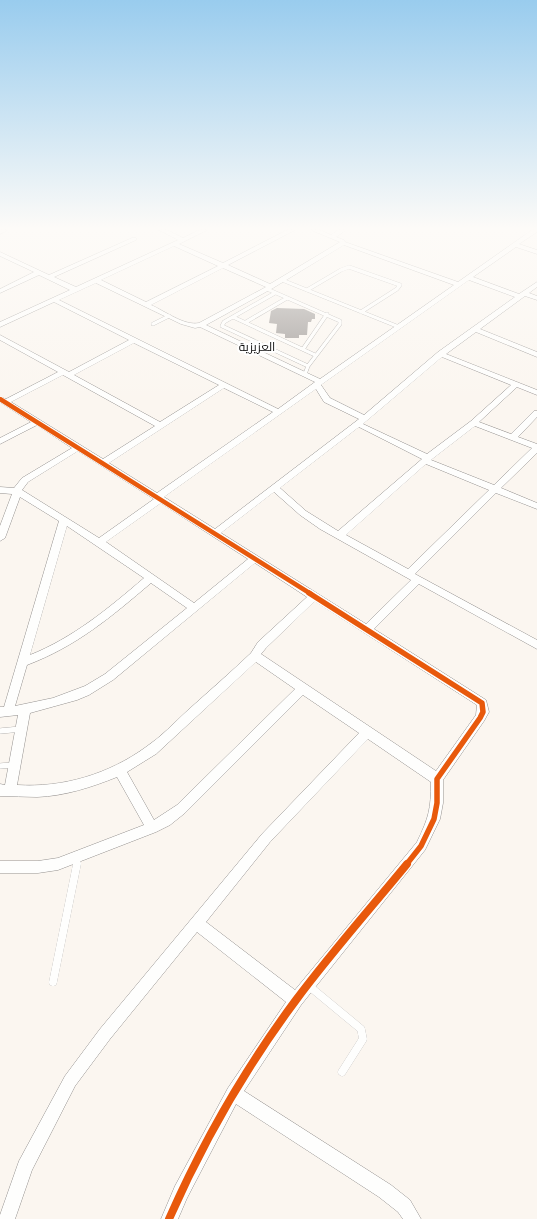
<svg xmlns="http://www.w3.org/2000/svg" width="537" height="1219" viewBox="0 0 537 1219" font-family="'Zilla Slab',Cairo,serif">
<rect width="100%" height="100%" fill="#fbf6f0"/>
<path fill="#9e9996" d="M277,308L304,309L315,314V319H312L311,322H308L307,335H299V338H285V334L276,333L277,324L269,323L271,311Z"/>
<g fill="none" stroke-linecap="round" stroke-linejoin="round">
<g stroke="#94918f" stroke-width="4">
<path id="service-far2" d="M282,280L399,327
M267,289L340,321V324L308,366L305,374
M307,290L341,270L349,267L400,285L397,289L361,312
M275,293L224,322L222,326L308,366
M233,317L315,355
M246,322L287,298
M153,324L169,316
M303,349L327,314"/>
</g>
<g stroke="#94918f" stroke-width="6">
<path id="service-far1" d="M0,731L21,729
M0,766L14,765
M76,865L78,857"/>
</g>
<g stroke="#94918f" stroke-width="8">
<path id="service" d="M53,982L77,864
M309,986L361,1029L363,1039L342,1072"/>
</g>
<g stroke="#94918f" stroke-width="1">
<path id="minor" d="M0,230H8L0,234Z
M159,230H167L183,238L199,230H207L179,244L223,263L287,230H295L228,265L270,284L340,242L311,230H320L331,235L338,230H346L336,237L344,240L345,242L458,282L532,230H537V232L519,244L537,250V254L516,247L473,277L519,294L537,282V287L529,293L537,296V300L525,296L480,329L537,352V357L476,332L446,354L537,390V395L517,387L479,422L511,434L534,411H537V417L518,437L537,444V453L501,488L537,503V509L496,493L415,574L537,640V649L419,584L374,629L486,700L489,712L484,721L443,780V803L440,819L425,850L301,1005L244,1091L391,1185L410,1200L421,1219H403L398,1212L379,1197L236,1104L187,1198L178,1219H161L175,1186L228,1088L286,1002L197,932L110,1039L75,1086L32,1170L15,1219H0V1215L19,1161L65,1076L100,1029L262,834L359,733L303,695L185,813L170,825L156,832L58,870L38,873H0V861H38L58,858L144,825L117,777C92,787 65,796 37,797C25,797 12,796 0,796V784L5,785L18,715L0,717V707H4L59,521L20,497L5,538L0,541V526L12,494L0,493V487L14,488L22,478L72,448L37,425L0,444V438L31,422L0,402V397L6,399L58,372L0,340V335L69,372L129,340L54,302L0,327V322L70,290L39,275L0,293V289L34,272L0,256V252L49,275L132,238H136V240L54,277L76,287L178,240ZM344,245L454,285L320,379L206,325L273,288ZM174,246L218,266L146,302L101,280ZM223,268L266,287L199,323C184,326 165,311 151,305ZM469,280L515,297L438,352L364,415L330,398L321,385ZM96,283L181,324L195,328L200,327L315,382L278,409L59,300ZM134,343L219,385L160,422L74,375ZM442,357L511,385L471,421L427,454L363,424ZM63,375L155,426L103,459L11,402ZM224,388L273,412L157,493L109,463ZM316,389L324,402L359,419L215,529L164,497ZM475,426L532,448L494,485L431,460ZM359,427L422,459L338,531L306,511L280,488ZM78,451L154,499L99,538L22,490L28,482ZM426,464L489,490L408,569L346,535ZM274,492L300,515L320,529L411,580L366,624L221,533ZM161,503L248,559L194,603L106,542ZM67,526L144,578C109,608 73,638 30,655ZM255,563L307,597L258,642L251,653C230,673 208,692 187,711C174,723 161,737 146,747C109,774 63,788 17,785L30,713L77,700L89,695L113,680ZM151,583L187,608L105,674L85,686L53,698L15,706L27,665C77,646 111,617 151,583ZM315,601L477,705L476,715L436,771L261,654L266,648ZM256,662L295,689L177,805L154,820L127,772L156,754ZM368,739L431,782C431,809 429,817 417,842L295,990L206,922L270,842Z"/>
</g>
<use href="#service-far2" stroke="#fefefd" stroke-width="3.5"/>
<use href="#service-far1" stroke="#fefefd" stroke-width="5.5"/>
<use href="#service" stroke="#fefefd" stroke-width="8"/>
<use href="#minor" fill="#fefefd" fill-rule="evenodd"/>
<g stroke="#fff" stroke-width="6">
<path id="cycleway-far2" d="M0,399L311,594"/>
</g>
<g stroke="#fff" stroke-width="8">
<path id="cycleway-far1" d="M309,593L482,703L483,712L480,718L437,779V803L434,819L421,846L406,865"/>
</g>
<g stroke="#fff" stroke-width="10">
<path id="cycleway" d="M169,1219C203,1142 246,1067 296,1000C331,953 370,909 407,864"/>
</g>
<use href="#cycleway-far2" stroke="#e8590c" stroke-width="4.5"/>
<use href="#cycleway-far1" stroke="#e8590c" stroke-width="5.5"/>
<use href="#cycleway" stroke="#e8590c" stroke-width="8"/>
</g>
<linearGradient id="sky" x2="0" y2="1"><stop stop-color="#9ce"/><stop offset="0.57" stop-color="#fdfbf8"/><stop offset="1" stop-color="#fdfbf8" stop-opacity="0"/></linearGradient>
<rect width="537" height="401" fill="url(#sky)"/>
<g text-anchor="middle" stroke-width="4" stroke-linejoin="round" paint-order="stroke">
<g font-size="12" fill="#0c0c0c" stroke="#fff">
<text x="257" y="351">العزيزية</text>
</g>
</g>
</svg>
